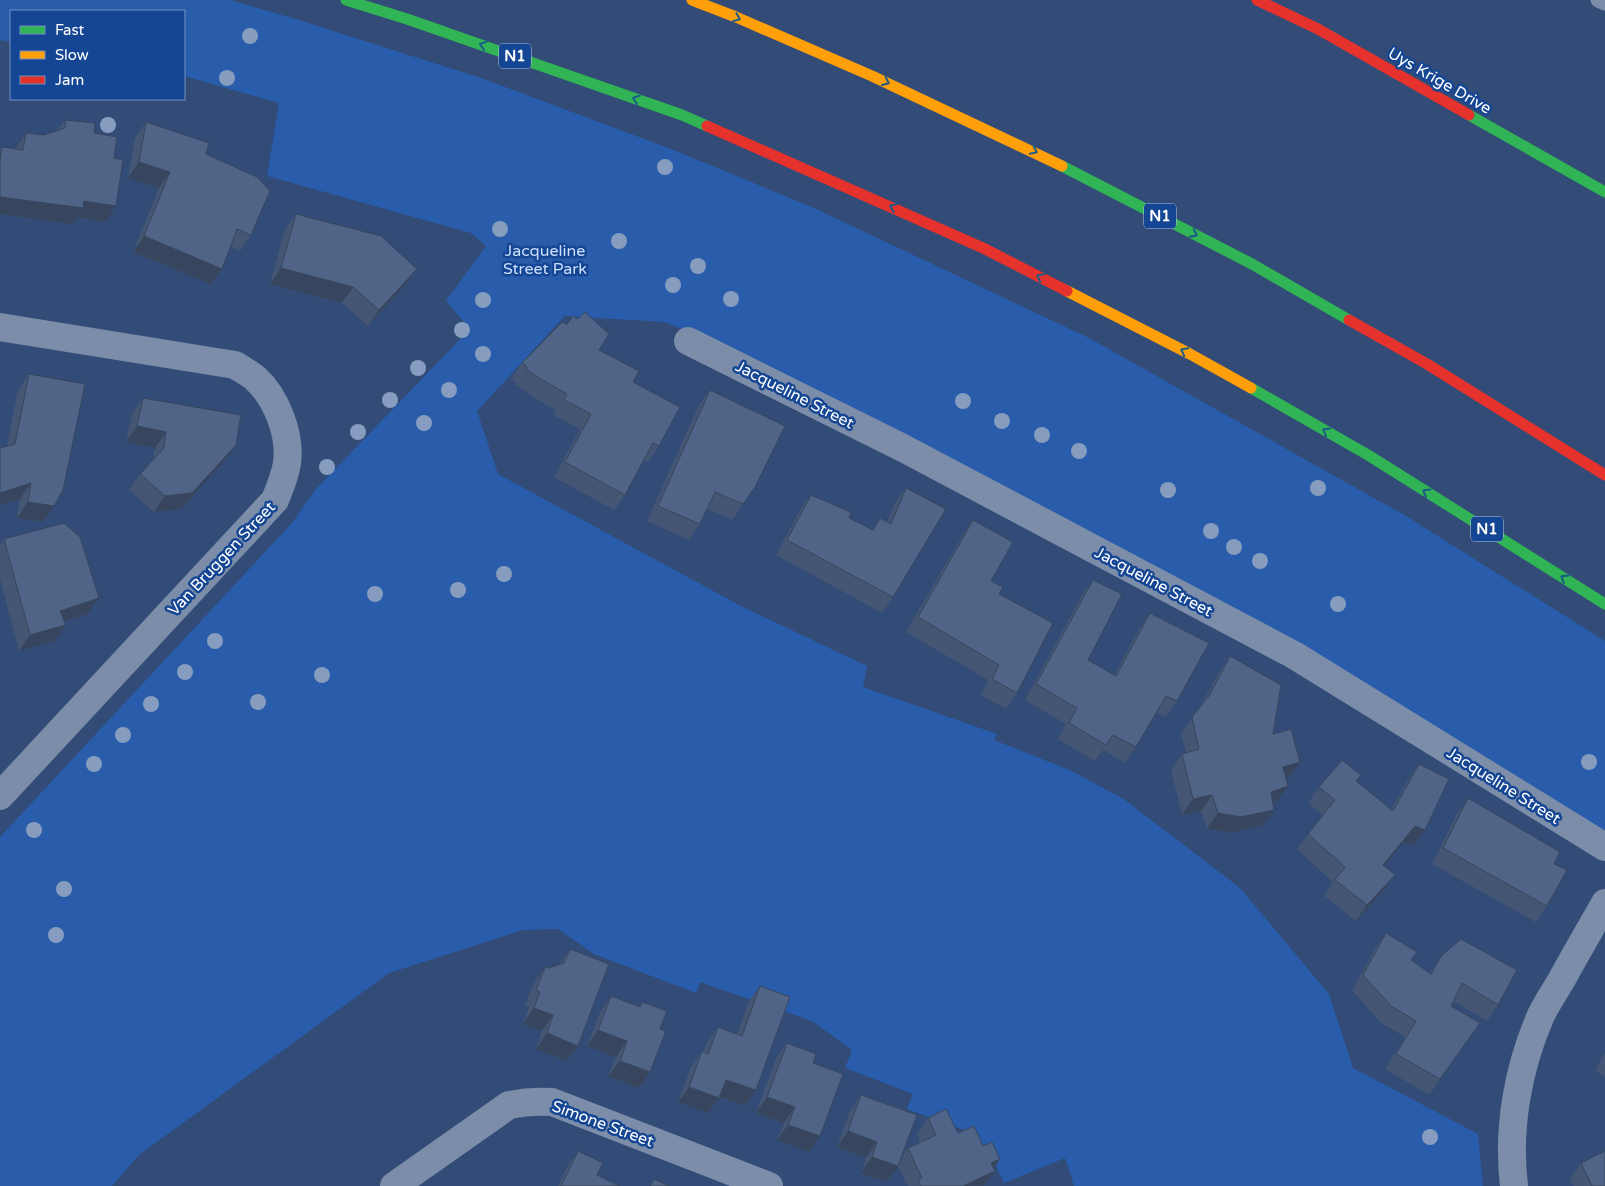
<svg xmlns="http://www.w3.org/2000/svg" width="1605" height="1186" viewBox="0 0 1605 1186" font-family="'Varela Round',sans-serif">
<rect width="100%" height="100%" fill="#324c77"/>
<path fill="#295cab" d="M0,0H230L299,20L484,79L671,149L814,208L1089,338L1406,516L1605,641V832L1298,642L751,358L665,322L565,316L477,411L498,474L741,606L867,666L863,687L997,734L994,740L1072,771L1125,800L1240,888L1329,994L1353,1068L1478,1134L1483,1186H1074L1065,1158L1004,1183L990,1152L964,1130L907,1109L913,1094L845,1068L852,1050L812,1021L700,982L696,993L594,954L558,929L523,930L389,973L139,1155L112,1186H0V837L292,523L316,489L470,329L446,301L486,246L471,233L267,176L279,103L184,76V11H11V42L0,40Z"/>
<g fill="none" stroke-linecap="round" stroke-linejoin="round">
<path stroke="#7b8da9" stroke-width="15" d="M1598,0L1605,3"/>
<path stroke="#7b8da9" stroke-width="28" d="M0,327L235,365C241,369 249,373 255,378C276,397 291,434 287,463C285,476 280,488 275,500L0,796
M688,341L903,448L1294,655L1605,847
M394,1186L509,1105C523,1102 537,1101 552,1102L769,1186
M1514,1186C1507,1128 1518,1068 1541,1015C1547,1003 1555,991 1562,979C1576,953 1591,928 1605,903"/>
<path stroke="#30b455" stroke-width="11" d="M346,0L407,19L682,115L707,126
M1469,115L1605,192
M1062,166L1252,264L1349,320
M1251,388L1368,455L1605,604"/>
<path stroke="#ff9f0a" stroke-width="11" d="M692,0L736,17L872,76L1062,166
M1067,291L1190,354L1251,388"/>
<path stroke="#e5322d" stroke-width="11" d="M1257,0L1318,29L1469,115
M707,126L983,248L1067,291
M1349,320L1427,364L1605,475"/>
</g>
<g fill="#879dc0">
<circle cx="250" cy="36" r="8"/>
<circle cx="227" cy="78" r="8"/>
<circle cx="108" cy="125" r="8"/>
<circle cx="665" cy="167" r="8"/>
<circle cx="500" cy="229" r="8"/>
<circle cx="619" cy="241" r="8"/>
<circle cx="698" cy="266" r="8"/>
<circle cx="673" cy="285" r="8"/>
<circle cx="731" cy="299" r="8"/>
<circle cx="483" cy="300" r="8"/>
<circle cx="462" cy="330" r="8"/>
<circle cx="483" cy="354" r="8"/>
<circle cx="418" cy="368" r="8"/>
<circle cx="449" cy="390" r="8"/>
<circle cx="390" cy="400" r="8"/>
<circle cx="963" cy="401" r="8"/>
<circle cx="1002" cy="421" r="8"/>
<circle cx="424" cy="423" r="8"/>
<circle cx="358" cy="432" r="8"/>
<circle cx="1042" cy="435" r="8"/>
<circle cx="1079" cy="451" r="8"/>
<circle cx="327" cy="467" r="8"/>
<circle cx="1318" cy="488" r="8"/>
<circle cx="1168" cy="490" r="8"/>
<circle cx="1211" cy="531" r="8"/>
<circle cx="1234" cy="547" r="8"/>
<circle cx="1260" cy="561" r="8"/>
<circle cx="504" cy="574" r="8"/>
<circle cx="458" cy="590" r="8"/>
<circle cx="375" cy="594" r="8"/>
<circle cx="1338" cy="604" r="8"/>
<circle cx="215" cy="641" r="8"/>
<circle cx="185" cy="672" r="8"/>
<circle cx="322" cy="675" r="8"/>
<circle cx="258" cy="702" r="8"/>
<circle cx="151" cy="704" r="8"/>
<circle cx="123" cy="735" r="8"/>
<circle cx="1589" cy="762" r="8"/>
<circle cx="94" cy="764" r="8"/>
<circle cx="34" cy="830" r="8"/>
<circle cx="64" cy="889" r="8"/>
<circle cx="56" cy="935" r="8"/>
<circle cx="1430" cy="1137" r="8"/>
</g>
<path fill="#445673" d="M65,120L94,133L114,158L116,206L105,222L77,217L72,224L0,214V150L2,147L15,149L26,133L44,135L57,130Z
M146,122L206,154L251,235L240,251L231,247L222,269L211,284L133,252L159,188L128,178L135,138Z
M296,214L417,269L406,284L368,326L342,303L270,284L285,229Z
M599,350L633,382L659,446L648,462L644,460L625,495L614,510L554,477L580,429L553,415L556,410L533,397L516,385V383L511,379L522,363Z
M29,374L54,506L43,522L17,518L20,499L0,505V448L7,446L18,390Z
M710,390L755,487L732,520L707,509L700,524L689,540L647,521L699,405Z
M143,398L225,460L181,509L154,512L129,490L140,474L153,459L155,448L126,442L132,414Z
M906,488L893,597L882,613L776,555L800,510L811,495L849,518L872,530L880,518L887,522L895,503Z
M973,520L991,581L999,594L1017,693L1006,709L981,695L988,680L906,632L962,536Z
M4,539L88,614L64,622L55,641L19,651L0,579V545Z
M1093,580L1088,660L1114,675L1139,629L1150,613L1177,701L1166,717L1157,713L1136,747L1125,763L1103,750L1095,761L1058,739L1066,724L1025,700L1082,595Z
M1230,656L1273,734L1289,778L1286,779L1288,786L1277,801L1273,803L1274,810L1263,825L1230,833L1207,828L1201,811L1182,815L1171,770L1182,754L1186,753L1181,733L1200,707L1219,672Z
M1419,764L1425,830L1414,846L1404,842L1384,866L1395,875L1384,890L1356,921L1324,896L1333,882L1297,849L1308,834L1323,815L1308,803L1319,787L1357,782L1391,809L1408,780Z
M1468,798L1554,864L1547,906L1536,922L1432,864L1457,814Z
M1386,933L1411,961L1430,973L1442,955L1498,1005L1487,1021L1453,1001L1451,1006L1480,1023L1429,1095L1385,1069L1405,1037L1380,1022L1352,990L1375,949Z
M570,949L578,1046L567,1061L536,1049L542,1031L523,1024L529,1007L525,1005L534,983L545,967L549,968L559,965Z
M760,986L745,1106L720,1097L708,1113L678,1102L691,1067L702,1051L703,1052L707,1042L718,1027L737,1034L749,1001Z
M611,996L639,1006L642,1002L639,1088L608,1076L616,1057L587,1046L600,1012Z
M787,1043L813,1063L809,1152L777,1140L784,1123L756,1113L776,1059Z
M1605,1053V1077L1595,1070Z
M861,1095L901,1158L908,1148L920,1142L917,1134L928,1118L958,1133L994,1169L984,1186H908L898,1166L887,1182L861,1173L866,1158L837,1147L850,1111Z
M578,1151L597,1175L619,1186H558L567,1167Z
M1581,1163L1605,1186H1574L1570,1179Z"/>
<path fill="#37465e" d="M139,162L170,172L159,188L128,178Z
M0,197L84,201L116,206L105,222L77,217L72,224L0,214Z
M144,236L222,269L211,284L133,252Z
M281,268L353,287L342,303L270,284Z
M417,269L406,284L368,326L379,310Z
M137,426L166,432L155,448L126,442Z
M236,445L225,460L181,509L154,512L165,496Z
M31,483L20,499L0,505V493Z
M28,502L54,506L43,522L17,518Z
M99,598L88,614L49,626L60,611Z
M66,625L55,641L19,651L30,635Z
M1300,762L1289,778L1272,783L1283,767Z
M1288,786L1277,801L1260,808L1271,792Z
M1212,795L1201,811L1182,815L1193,799Z
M1274,810L1263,825L1230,833L1207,828L1218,813Z
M1415,826L1425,830L1414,846L1404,842L1372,881L1383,865Z
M1395,875L1384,890L1356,921L1367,905Z
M534,1008L553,1015L542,1031L523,1024Z
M598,1030L627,1041L616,1057L587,1046Z
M547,1033L578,1046L567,1061L536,1049Z
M620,1061L650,1072L639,1088L608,1076Z
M726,1080L756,1090L745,1106L715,1095Z
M689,1087L719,1098L708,1113L678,1102Z
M767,1097L795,1107L784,1123L756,1113Z
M788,1125L820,1136L809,1152L777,1140Z
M848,1131L877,1142L866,1158L837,1147Z
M872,1157L898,1166L887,1182L861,1173Z
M1000,1159L991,1173L995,1171L984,1186H963L991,1163Z"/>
<path fill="#4f6486" stroke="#37465e" d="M65,120L95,123L94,133L117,137L114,158L123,160L116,206L84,201L83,208L0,197V161L2,147L23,150L26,133L44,135L65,128Z
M146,122L209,143L206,154L257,177L270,191L251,235L237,229L222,269L144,236L170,172L139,162Z
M296,214L381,236L417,269L379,310L353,287L281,268Z
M585,312L609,334L599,350L639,371L633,382L680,407L659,446L653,443L625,495L565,462L591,414L564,400L567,394L544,381L527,370V367L522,363L562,322L567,324L573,316L578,319Z
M29,374L85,384L63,490L54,506L28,502L31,483L0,493V448L15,444Z
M710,390L785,426L755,487L743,504L715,492L700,524L658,506Z
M143,398L241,415L236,445L192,493L165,496L140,474L164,448L166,432L137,426Z
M906,488L946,509L893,597L787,540L811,495L851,512L849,518L873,530L880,518L891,524Z
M973,520L1013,542L991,581L1003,587L999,594L1053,623L1017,693L992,679L999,665L918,617Z
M64,523L80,537L99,598L60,611L66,625L30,635L4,539Z
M1093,580L1122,594L1088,660L1116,676L1150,613L1209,643L1177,701L1166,696L1136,747L1113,735L1106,745L1069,723L1077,708L1036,684Z
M1230,656L1281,685L1273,734L1291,729L1300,762L1283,767L1288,786L1271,792L1274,810L1241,817L1218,813L1212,795L1193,799L1182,754L1199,749L1192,717L1209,696Z
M1342,760L1361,775L1356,781L1393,811L1419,764L1449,779L1425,830L1415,826L1383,865L1395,875L1367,905L1335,880L1345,867L1308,834L1335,800L1319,787Z
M1468,798L1560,852L1554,864L1567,870L1547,906L1443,848Z
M1386,933L1417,952L1411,960L1431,974L1442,955L1461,939L1517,970L1498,1005L1462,983L1451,1006L1480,1023L1440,1079L1396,1054L1416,1021L1391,1006L1363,975Z
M570,949L609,964L578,1046L547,1033L553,1015L534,1008L540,992L536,990L545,967L549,968L564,963Z
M760,986L790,997L756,1090L726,1080L719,1098L689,1087L702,1051L708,1054L718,1027L742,1036Z
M611,996L640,1007L642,1002L667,1011L660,1029L666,1031L650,1072L620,1061L627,1041L598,1030Z
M787,1043L816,1054L813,1063L843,1074L820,1136L788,1125L795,1107L767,1097Z
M861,1095L917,1115L898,1166L872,1157L877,1142L848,1131Z
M946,1109L958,1133L974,1126L983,1146L992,1142L1000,1159L991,1163L995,1171L963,1186H921L918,1180L922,1178L908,1148L936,1135L928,1118Z
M578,1151L603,1163L597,1175L619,1186H561Z
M1605,1151V1186H1592L1581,1163Z
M654,1179L669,1186H650Z"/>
<defs><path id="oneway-chevron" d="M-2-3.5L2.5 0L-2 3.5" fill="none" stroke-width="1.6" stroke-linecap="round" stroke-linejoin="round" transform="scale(1.25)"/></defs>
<g stroke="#1a5c87">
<use href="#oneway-chevron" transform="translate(737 18) rotate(22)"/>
<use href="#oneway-chevron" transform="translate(483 45) rotate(-161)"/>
<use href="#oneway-chevron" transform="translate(886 82) rotate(25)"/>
<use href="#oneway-chevron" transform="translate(636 99) rotate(-161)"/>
<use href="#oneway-chevron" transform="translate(1034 151) rotate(26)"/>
<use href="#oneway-chevron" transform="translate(893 207) rotate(-156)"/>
<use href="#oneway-chevron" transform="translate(1194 234) rotate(27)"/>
<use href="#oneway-chevron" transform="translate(1040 277) rotate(-153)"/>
<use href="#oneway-chevron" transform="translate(1184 351) rotate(-153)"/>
<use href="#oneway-chevron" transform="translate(1326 431) rotate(-150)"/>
<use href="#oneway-chevron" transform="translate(1426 492) rotate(-148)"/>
<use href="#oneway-chevron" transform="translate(1564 578) rotate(-148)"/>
</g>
<g text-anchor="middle" stroke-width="5" stroke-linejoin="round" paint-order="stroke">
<g fill="#154694" stroke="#b9c8df" stroke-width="1">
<rect x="499" y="43.5" width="32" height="25" rx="4"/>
<rect x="1144" y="203.5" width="32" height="25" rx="4"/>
<rect x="1471" y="516.5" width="32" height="25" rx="4"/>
</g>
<g font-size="15" font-weight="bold" fill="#fff">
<text x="515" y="61">N1</text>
<text x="1160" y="221">N1</text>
<text x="1487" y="534">N1</text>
</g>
<g font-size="16" fill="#fff" stroke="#154694">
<text transform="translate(1440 80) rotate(30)" y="6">Uys Krige Drive</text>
<text transform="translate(795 394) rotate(27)" y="6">Jacqueline Street</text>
<text transform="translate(221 558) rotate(-47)" y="6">Van Bruggen Street</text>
<text transform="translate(1154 581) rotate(28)" y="6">Jacqueline Street</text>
<text transform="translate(1504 785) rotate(32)" y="6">Jacqueline Street</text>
<text transform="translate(603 1123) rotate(20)" y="6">Simone Street</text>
</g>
<g font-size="16" fill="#ccdffc" stroke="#154694">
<text x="545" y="256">Jacqueline<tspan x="545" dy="18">Street Park</tspan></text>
</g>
</g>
<rect x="10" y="10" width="175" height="90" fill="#154694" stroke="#7390bf"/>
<rect x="20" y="26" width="25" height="8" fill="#30b455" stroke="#7390bf"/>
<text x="55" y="35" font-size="15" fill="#ffffff">Fast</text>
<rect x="20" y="51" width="25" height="8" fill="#ff9f0a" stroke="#7390bf"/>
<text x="55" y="60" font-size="15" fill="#ffffff">Slow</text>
<rect x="20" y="76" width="25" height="8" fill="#e5322d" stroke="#7390bf"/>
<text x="55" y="85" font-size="15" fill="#ffffff">Jam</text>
</svg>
